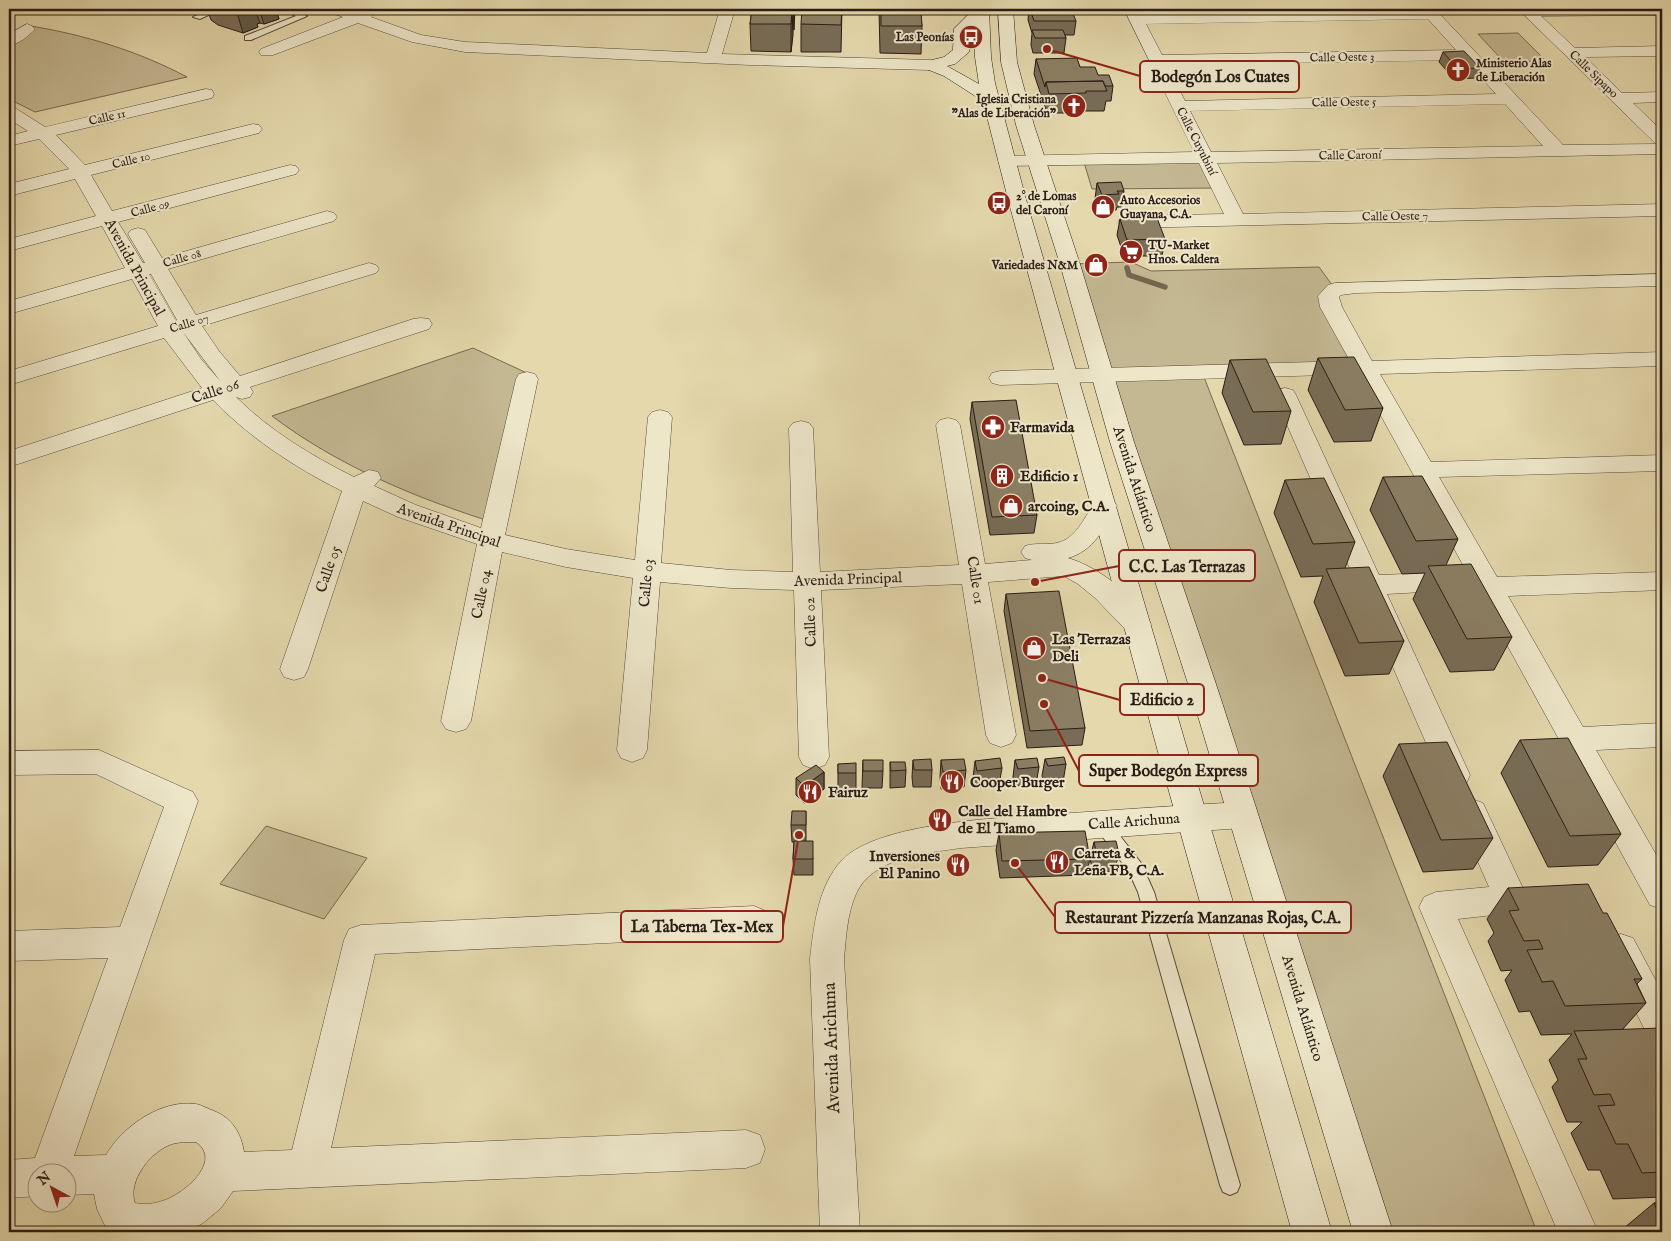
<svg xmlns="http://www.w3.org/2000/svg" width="1671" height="1241" viewBox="0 0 1671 1241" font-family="'IM FELL English',serif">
<rect width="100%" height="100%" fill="#e4d8ac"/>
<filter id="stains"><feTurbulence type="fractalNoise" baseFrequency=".004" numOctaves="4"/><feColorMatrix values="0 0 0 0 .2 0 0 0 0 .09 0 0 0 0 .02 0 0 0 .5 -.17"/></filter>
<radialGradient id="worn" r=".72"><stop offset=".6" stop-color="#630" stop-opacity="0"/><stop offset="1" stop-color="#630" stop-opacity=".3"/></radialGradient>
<path fill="#c4b892" stroke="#776a54" d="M1434,9H1519L1523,12L1439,13Z
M31,26C85,35 138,51 187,77L35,112L9,99V41Z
M1518,33L1546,61L1504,62L1478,34Z
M1204,157L1220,188L1092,189L1083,159Z
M1131,262L1151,271L1319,267L1335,289L1331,292L1365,367L1202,372L1537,1232H1373L1070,264Z
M473,348L529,374L495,523C416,498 338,466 272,416Z
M266,826L367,858L324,919L220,884Z"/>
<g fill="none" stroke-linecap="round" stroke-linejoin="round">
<path stroke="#746651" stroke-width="5.5" d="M1127,268L1129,275L1165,287"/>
<g stroke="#584b3b" stroke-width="2">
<path id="service" d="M211,9H221L200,19L193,17Z
M281,9H291L307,16L251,40H245V36L296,16Z
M1101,817L1107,819L1141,863L1154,892L1240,1185L1237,1192L1230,1195L1223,1192L1220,1185L1138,892L1129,872L1093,824L1095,819Z"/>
</g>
<g stroke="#584b3b" stroke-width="1">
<path id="minor" d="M327,9H348L357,12L366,9L371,11L374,14L371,17L421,35L465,42L707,53L720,9H735L722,54L930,60L936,62L938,65L936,68L930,70L750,65L465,52L412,42L358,23L273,55H261L259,52L261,49L343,17L329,12Z
M1124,9H1138L1142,15L1435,9L1563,145L1656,144L1518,9H1662V15L1541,16L1575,48L1662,46V56L1585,57L1622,93L1662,92V102L1633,103L1662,131V154L1217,163L1243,214L1662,204V216L1128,228L1121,226L1118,222L1121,218L1128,216L1224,214L1199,163L1007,166L1001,165L998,161L1001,157L1007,156L1194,152ZM1428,19L1456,50L1162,55L1146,24ZM1465,60L1496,94L1185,101L1167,65ZM1505,104L1543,146L1211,152L1190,111Z
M27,24L32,26L35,29C29,36 18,44 9,46V34Z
M206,89L212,90L214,94L212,98L56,135L85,165L253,124L259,125L262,129L259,133L91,175L112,211L290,165L296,166L299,170L296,174L118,222L143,263H145L128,234L131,230L138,228L145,230L162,258L320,213L327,211L334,213L337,217L334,221L168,269L196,315L362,265L369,263L376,265L379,269L376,273L202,326L219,351L240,376L413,319L421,318L429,319L432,324L429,329L250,387L253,392L250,397L242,399L236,397C270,431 312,456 354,477L369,470L378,472L381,478L374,486L416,505L481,528L516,379L519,374L527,372L535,374L538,379L505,535L566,549L635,560L648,417L652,412L660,410L668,412L672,417L661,563L731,570L793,572L789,428L793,423L801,421L809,423L813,428L820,572L959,565L936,425L940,420L948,418L956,420L960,425L985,564L1032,560L1025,558L1021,552L1025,546C1036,542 1049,546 1060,542C1077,537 1087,514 1095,500L1104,498L1113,500L1117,506C1104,528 1094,551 1068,558C1099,567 1135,596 1151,624L1147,631L1137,634L1127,631L1095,598L1078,584L1064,576L988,582L1016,735L1012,743L1001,747L990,743L986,735L962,584L821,590L829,757L825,765L814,769L803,765L799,757L794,590L731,588L660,582L647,750L643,758L632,762L621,758L617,750L633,578L566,567L502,552L471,721L466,729L456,732L446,729L441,721L477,544L398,517L363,501L308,669L304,677L294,680L284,677L280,669L342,491C294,467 250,438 213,400L9,467V451L202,388L164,338L9,385V371L158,326L132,279L9,314V301L125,268L102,226L9,251V239L96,216L75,179L9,196V184L69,169L39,139L9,146V136L28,131L9,119V107L15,108L45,127ZM149,274H151L177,320L176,321ZM183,332L221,382L201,359Z
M1662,274V286L1356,293L1341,295L1339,297L1342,307L1372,361L1662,352V366L1380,374L1431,462L1662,455V471L1439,477L1497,577L1662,572V590L1508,596L1583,727L1662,723V747L1596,750L1662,865V909L1650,905L1358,374L1000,385L992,383L989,378L992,373L1000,371L1350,361L1320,307L1318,296L1328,285L1335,283Z
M1285,388L1293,390L1296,395L1379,575L1458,572L1467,574L1471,581L1467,588L1458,590L1387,594L1470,775L1466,784L1455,787L1444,784L1440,775L1274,395L1277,390Z
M99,750L193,792L198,801L74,1156L106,1155C122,1127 161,1099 196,1104C202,1105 208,1109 214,1111C232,1118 241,1133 244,1152L292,1150L344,940L349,929L361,925L754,906L766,911L771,921L766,931L754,936L375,954L331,1148L746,1130L760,1135L765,1149L760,1163L746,1168L233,1191L221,1208L203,1223L186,1232H108L97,1209L94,1194L68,1195V1174H38V1196L9,1198V1160L35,1158L108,958L9,961V931L120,927L164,807L96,774L9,775V751ZM196,1142C224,1161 183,1195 162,1201C153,1204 145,1205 135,1203C127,1181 151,1151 172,1144C179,1142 188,1142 196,1142Z
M1472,799L1483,803L1528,899L1523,909L1511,913L1458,919L1598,1232H1558L1419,907L1424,897L1436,892L1489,887L1456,812L1461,803Z
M1242,802L1253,806L1258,815L1253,824L1242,828L961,848C927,853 872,857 856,894C847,914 846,938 844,959L860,1232H820L810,959C814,925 818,886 842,860C881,820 1017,817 1072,813C1129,809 1185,805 1242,802Z
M1621,934L1633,938L1662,992V1043L1649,1038L1604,949L1609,938Z"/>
</g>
<g stroke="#2a1c15" stroke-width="1">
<path id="secondary" d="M974,9H989L991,57L995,83L1027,203L1188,752L1332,1232H1292L1158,752L1009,203L983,101L944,76L924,68L922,65L924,62L944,57L953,50L954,29ZM974,26L975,57L979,84L947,66L955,64L969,52L970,30Z
M998,9H1013L1017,62L1034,125L1080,264L1134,442L1219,693L1393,1232H1353L1191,693L1110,442L1060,264L1016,125L1001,62Z"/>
</g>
<use href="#service" fill="#ede6c9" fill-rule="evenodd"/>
<use href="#minor" fill="#ede6c9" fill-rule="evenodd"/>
<use href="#secondary" fill="#ede6c9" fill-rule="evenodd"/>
</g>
<path fill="#786c56" stroke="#2a1c15" d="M171,9H193L186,12Z
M207,9H276L279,19L264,24L260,23L257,24L258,27L243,33L218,25L211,20Z
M752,9H795L791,52L751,51L750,24Z
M842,9L841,52H801V24Z
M879,9H920L922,26L921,54L880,53Z
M1029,9H1046L1047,12L1076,21L1074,35H1065L1066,38L1064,53H1033L1031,45L1032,33L1028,20Z
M1443,52L1480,68L1476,78L1454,79L1439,62Z
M1036,59L1080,67L1098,75L1113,86L1111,101H1106L1104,111H1084V113H1047L1034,74Z
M1097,183L1124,191L1121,207H1117L1116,210L1099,211L1095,199Z
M1120,219L1165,239L1162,256H1124L1117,235Z
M1318,358L1383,408L1371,441L1334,442L1308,390Z
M1230,360L1291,411L1281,444L1244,445L1222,393Z
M972,402L1037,515L1034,533L990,535L970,419Z
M1383,477L1458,539L1446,565L1512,637L1494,670L1450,672L1413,599L1425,573L1402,574L1370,510Z
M1285,480L1355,542L1345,568L1404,641L1389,674L1345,676L1314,602L1323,576L1301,577L1274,513Z
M1006,594L1085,728L1082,745L1027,748L1004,611Z
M1520,740L1621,834L1598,865L1548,867L1501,773Z
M1399,744L1493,838L1473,869L1423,872L1383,776Z
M1045,759L1066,764L1063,782L1044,783L1042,776Z
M863,760L883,771L882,788H862Z
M913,760L932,770L931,787H913L912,777Z
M941,760L966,770L964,787L941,789L940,777Z
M1015,760L1039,767L1036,784L1015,786L1013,777Z
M975,761L1002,768L999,785L975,788L973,778Z
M890,762L906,770L905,787L890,788Z
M838,764L856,773V790H838Z
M824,772V789L804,803L796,795V778Z
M806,811V841L813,858V875H794L793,859L794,842H792L791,825Z
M999,833L1090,858L1094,842L1119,854L1114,871L1093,872L1090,859L1086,875L1000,878L996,850Z
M1508,888L1603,913L1642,979L1637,984L1646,1003L1622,1030H1662V1197L1613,1199L1600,1170H1588L1571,1133L1582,1122H1567L1552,1087L1558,1080L1549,1060L1572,1034L1541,1035L1530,1011L1519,1012L1505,980L1512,970L1501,971L1488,941L1494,933L1487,919Z
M1654,1203H1662V1232H1625L1624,1228Z"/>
<path fill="#615846" stroke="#2a1c15" d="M185,9H193L186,12Z
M236,9H255L260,23L257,24L258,27L243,33Z
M259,9H276L279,19L264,24Z
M792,9L793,35L791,52V24Z
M793,9H795L794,30Z
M824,772V789L804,803V786Z"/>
<path fill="#8b7e64" stroke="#2a1c15" d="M752,9H792L791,24H750Z
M802,9H842L841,25L801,24Z
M1030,9H1046L1047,12L1072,11L1076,21H1034Z
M881,10H921L922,26H881Z
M1032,30H1063L1066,38H1035Z
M1464,51L1480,68L1458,69L1443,52Z
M1077,58L1080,67H1095L1098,75H1109L1113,86H1105L1103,81L1046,82L1045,87L1036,59Z
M1103,81L1107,91H1086V93L1049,94L1046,82Z
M1121,182L1124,191H1117L1119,194L1102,195L1097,183Z
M1157,218L1165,239L1127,240L1120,219Z
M1354,357L1383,408L1345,410L1318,358Z
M1266,359L1291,411L1253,412L1230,360Z
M1016,400L1037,515L992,517L972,402Z
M1422,476L1458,539L1416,541L1383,477Z
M1324,478L1355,542L1313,544L1285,480Z
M1471,564L1512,637L1467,639L1428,566Z
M1369,567L1404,641L1359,643L1326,569Z
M1059,591L1085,728L1030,731L1006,594Z
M1568,738L1621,834L1570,836L1520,740Z
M1447,742L1493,838L1441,840L1399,744Z
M1064,757L1066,764L1048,766L1045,759Z
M1000,758L1002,768L977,771L975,761Z
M1037,758L1039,767L1018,769L1015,760Z
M931,759L932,770H914L913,760Z
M964,759L966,770L943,772L941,760Z
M863,760H883V771H863Z
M890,762H905L906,770L891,771Z
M856,763V773H838V764Z
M816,765L824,772L804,786L796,778Z
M792,811H806V825H791Z
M1085,831L1090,859L1002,861L999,833Z
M794,841H813V859H793Z
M1116,841L1119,854L1097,855L1094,842Z
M1588,884L1603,913H1607L1642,979H1634L1646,1003L1565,1006L1553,981L1542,982L1527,950L1543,949L1539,940L1524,941L1509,911L1519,910L1508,888Z
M1661,1028L1662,1030V1172L1642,1173L1628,1144H1616L1598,1106L1615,1105L1610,1094L1594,1095L1578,1059H1587L1574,1031Z
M1654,1203H1662V1222Z"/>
<defs>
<g id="bus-disc" transform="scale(1.25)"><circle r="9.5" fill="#8f2418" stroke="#ede6c9"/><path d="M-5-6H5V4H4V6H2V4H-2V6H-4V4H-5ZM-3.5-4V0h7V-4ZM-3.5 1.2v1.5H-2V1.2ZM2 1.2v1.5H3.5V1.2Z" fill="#fff"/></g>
<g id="church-disc" transform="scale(1.25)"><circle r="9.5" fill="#8f2418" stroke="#ede6c9"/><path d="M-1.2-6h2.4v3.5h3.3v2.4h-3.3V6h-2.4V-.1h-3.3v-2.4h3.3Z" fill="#fff"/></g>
<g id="shop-disc" transform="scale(1.25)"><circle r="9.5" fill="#8f2418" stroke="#ede6c9"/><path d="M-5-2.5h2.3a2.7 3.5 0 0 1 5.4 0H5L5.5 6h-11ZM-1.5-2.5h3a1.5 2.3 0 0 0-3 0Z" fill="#fff"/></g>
<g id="supermarket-disc" transform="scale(1.25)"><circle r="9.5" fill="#8f2418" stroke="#ede6c9"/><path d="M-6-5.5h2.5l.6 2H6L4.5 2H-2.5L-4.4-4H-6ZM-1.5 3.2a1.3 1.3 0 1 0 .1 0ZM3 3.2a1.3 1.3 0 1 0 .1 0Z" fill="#fff"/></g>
<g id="pharmacy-disc" transform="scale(1.25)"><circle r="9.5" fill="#8f2418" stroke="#ede6c9"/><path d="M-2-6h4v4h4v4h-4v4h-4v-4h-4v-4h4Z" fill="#fff"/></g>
<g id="building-disc" transform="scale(1.25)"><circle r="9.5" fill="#8f2418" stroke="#ede6c9"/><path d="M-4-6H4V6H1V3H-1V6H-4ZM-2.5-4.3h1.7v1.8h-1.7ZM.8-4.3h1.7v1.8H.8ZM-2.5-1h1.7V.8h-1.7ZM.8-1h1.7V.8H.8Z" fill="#fff"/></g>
<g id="restaurant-disc" transform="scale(1.25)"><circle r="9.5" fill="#8f2418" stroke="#ede6c9"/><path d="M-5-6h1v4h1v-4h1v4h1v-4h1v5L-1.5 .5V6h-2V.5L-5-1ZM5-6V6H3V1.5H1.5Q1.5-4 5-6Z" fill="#fff"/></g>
</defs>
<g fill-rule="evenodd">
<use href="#bus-disc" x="971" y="37"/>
<use href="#church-disc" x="1458" y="70"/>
<use href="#church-disc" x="1074" y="106"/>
<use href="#bus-disc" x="999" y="203"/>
<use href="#shop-disc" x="1103" y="207"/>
<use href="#supermarket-disc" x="1131" y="252"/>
<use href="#shop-disc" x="1096" y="265"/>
<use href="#pharmacy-disc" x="993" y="427"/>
<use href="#building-disc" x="1002" y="476"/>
<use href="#shop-disc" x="1011" y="506"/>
<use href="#shop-disc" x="1034" y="648"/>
<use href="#restaurant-disc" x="952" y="782"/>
<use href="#restaurant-disc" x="810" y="792"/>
<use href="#restaurant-disc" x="940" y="820"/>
<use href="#restaurant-disc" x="1057" y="862"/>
<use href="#restaurant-disc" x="958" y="865"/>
</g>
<g text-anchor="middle" stroke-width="4" stroke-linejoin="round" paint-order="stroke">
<g font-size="12" font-weight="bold" fill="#2a1c15" stroke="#ede6c9" text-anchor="start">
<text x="954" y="41" text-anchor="end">Las Peonías</text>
<text x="1476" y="67">Ministerio Alas<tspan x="1476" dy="14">de Liberación</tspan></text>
<text x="1056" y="103" text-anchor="end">Iglesia Cristiana<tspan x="1056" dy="14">"Alas de Liberación"</tspan></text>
<text x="1016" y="200">2° de Lomas<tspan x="1016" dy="14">del Caroní</tspan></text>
<text x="1120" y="204">Auto Accesorios<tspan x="1120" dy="14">Guayana, C.A.</tspan></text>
<text x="1148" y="249">TU-Market<tspan x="1148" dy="14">Hnos. Caldera</tspan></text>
<text x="1078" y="269" text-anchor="end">Variedades N&amp;M</text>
</g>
<g font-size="12" fill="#2a1c15" stroke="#ede6c9">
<text transform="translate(1342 57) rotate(-1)" y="4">Calle Oeste 3</text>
<text transform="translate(1594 74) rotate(44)" y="4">Calle Sipapo</text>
<text transform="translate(1344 102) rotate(-1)" y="4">Calle Oeste 5</text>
<text transform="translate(107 117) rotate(-13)" y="4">Calle 11</text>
<text transform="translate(1197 141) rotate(63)" y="4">Calle Cuyubiní</text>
<text transform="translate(1350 155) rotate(-1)" y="4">Calle Caroní</text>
<text transform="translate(131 160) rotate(-14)" y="4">Calle 10</text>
<text transform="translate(150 208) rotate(-15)" y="4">Calle 09</text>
<text transform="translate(1395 216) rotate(-1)" y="4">Calle Oeste 7</text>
<text transform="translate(182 258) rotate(-16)" y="4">Calle 08</text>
<text transform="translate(189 323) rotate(-17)" y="4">Calle 07</text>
</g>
<g font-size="15" fill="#2a1c15" stroke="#ede6c9">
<text transform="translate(135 267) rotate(61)" y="5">Avenida Principal</text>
<text transform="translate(215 391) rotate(-18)" y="5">Calle 06</text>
<text transform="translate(1135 479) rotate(72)" y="5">Avenida Atlántico</text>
<text transform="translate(449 525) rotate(19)" y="5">Avenida Principal</text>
<text transform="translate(328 569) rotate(-71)" y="5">Calle 05</text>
<text transform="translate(848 579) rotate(-2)" y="5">Avenida Principal</text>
<text transform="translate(976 580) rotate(81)" y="5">Calle 01</text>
<text transform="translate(646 583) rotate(-85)" y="5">Calle 03</text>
<text transform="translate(481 594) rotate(-79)" y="5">Calle 04</text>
<text transform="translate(810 622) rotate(-92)" y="5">Calle 02</text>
<text transform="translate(1134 821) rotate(-4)" y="5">Calle Arichuna</text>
<text transform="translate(1303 1008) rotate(73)" y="5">Avenida Atlántico</text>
</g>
<g font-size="15" font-weight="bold" fill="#2a1c15" stroke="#ede6c9" text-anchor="start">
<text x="1010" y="432">Farmavida</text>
<text x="1020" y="481">Edificio 1</text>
<text x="1028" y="511">arcoing, C.A.</text>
<text x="1052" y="644">Las Terrazas<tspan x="1052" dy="17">Deli</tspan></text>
<text x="970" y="787">Cooper Burger</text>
<text x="828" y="797">Fairuz</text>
<text x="958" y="816">Calle del Hambre<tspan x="958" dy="17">de El Tiamo</tspan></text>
<text x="1074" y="858">Carreta &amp;<tspan x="1074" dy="17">Leña FB, C.A.</tspan></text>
<text x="940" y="861" text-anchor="end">Inversiones<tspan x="940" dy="17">El Panino</tspan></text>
</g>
<g font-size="18" fill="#2a1c15" stroke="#ede6c9">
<text transform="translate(831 1048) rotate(-92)" y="6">Avenida Arichuna</text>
</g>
</g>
<path fill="none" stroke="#8f2418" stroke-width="2" d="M1047 49L1140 76M1035 582L1119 566M1042 678L1120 700M1044 704L1079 771M1015 863L1055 917M799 835L783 926"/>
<g fill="#8f2418" stroke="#ede6c9" stroke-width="2">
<circle cx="1047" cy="49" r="5"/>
<circle cx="1035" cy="582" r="5"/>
<circle cx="1042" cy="678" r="5"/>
<circle cx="1044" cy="704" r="5"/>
<circle cx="1015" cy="863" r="5"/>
<circle cx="799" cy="835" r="5"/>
</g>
<g fill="#ede6c9" stroke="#8f2418" stroke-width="2">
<rect x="1140" y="61" width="159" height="31" rx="5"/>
<rect x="1119" y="550" width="136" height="31" rx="5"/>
<rect x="1120" y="684" width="84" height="31" rx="5"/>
<rect x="1079" y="755" width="179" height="31" rx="5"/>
<rect x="1055" y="902" width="296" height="31" rx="5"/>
<rect x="621" y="911" width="162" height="31" rx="5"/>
</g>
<g font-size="16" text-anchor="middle" font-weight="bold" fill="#2a1c15">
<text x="1220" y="82">Bodegón Los Cuates</text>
<text x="1187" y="572">C.C. Las Terrazas</text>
<text x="1162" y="705">Edificio 2</text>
<text x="1168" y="776">Super Bodegón Express</text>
<text x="1203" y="923">Restaurant Pizzería Manzanas Rojas, C.A.</text>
<text x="702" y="932">La Taberna Tex-Mex</text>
</g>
<rect width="1671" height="1241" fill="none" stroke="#e4d8ac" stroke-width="30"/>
<rect x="10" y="10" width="1651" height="1221" fill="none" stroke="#2a1c15" stroke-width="2.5"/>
<rect x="15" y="15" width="1641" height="1211" fill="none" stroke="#2a1c15"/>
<g transform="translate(52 1188) rotate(320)"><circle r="24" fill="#ede6c9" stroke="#9f9581"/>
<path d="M0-4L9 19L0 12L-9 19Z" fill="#8f2418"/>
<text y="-8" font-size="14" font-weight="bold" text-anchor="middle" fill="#2a1c15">N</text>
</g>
<rect width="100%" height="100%" filter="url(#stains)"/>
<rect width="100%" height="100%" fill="url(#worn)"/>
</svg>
